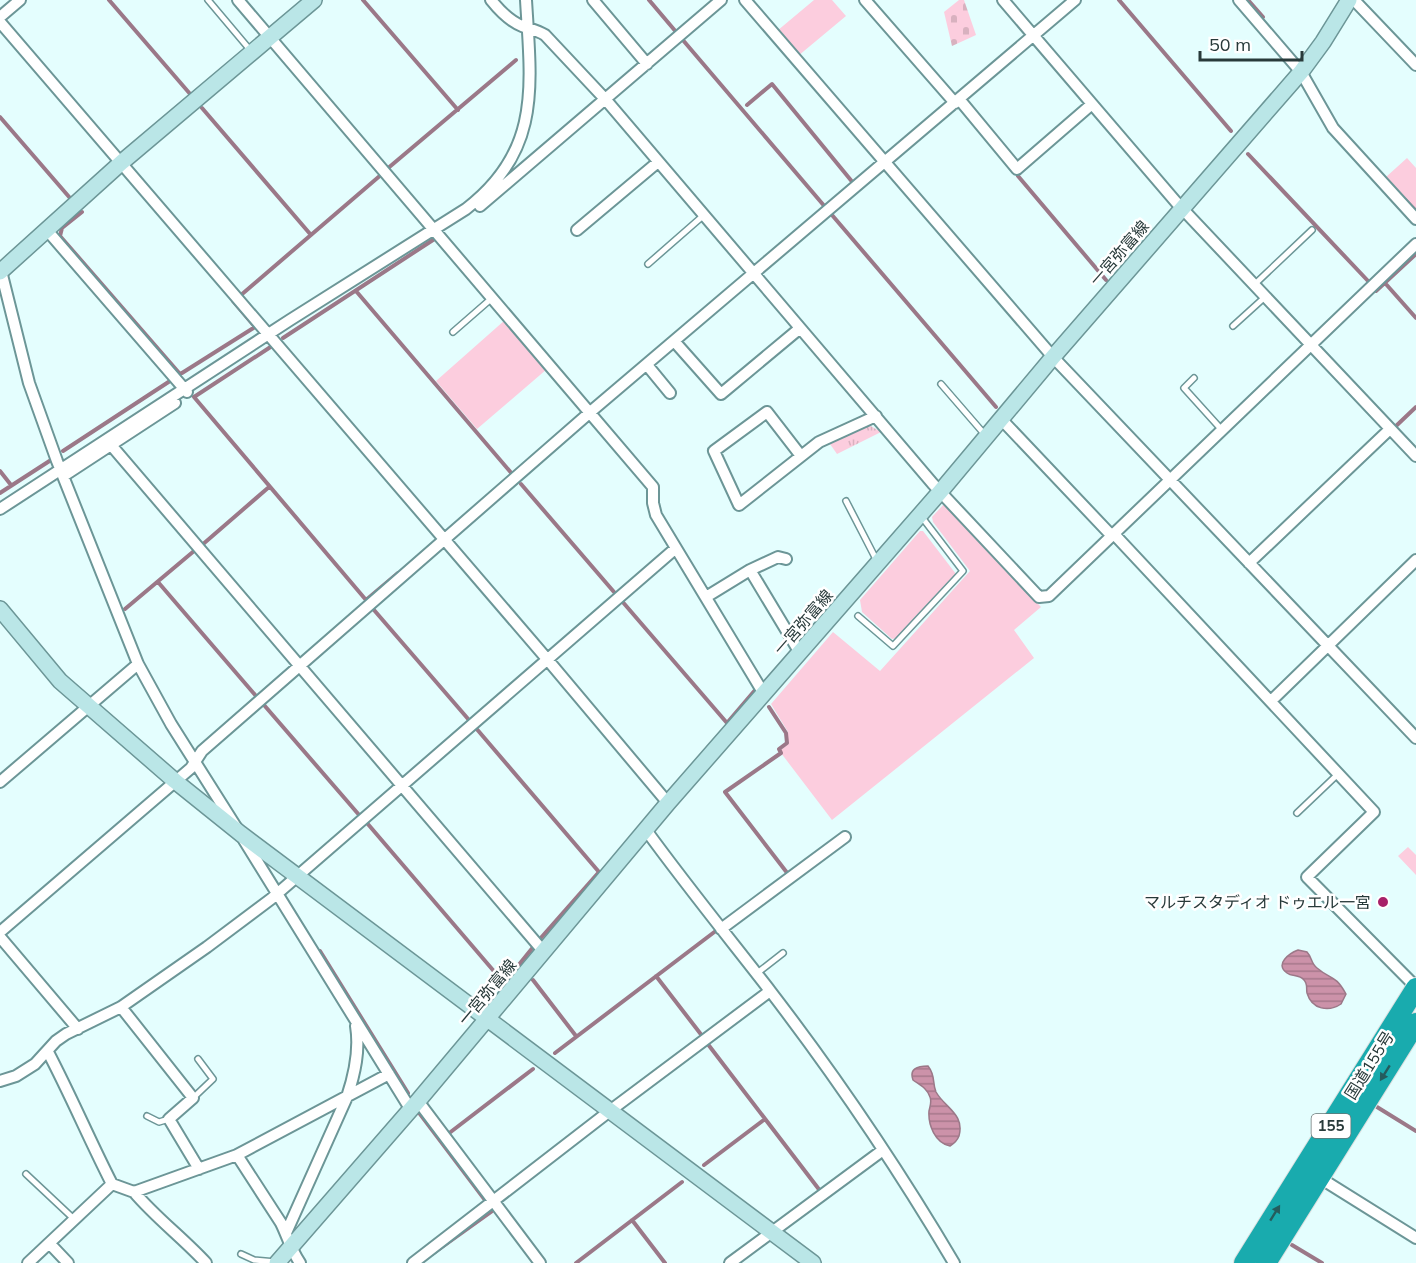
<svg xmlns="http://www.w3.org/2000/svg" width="1416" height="1263" viewBox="0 0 1416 1263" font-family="Mulish,'Noto Sans JP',sans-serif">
<defs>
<pattern id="cemetery-stones" width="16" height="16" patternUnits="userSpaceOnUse" patternTransform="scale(1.5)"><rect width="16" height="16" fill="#fccdde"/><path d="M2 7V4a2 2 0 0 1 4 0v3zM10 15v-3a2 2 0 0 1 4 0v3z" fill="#d8b1bf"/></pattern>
<pattern id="park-tufts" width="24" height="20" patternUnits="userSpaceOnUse" patternTransform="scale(1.5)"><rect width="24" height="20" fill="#fccdde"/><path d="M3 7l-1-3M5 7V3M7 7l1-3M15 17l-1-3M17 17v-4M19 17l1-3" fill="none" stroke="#d8b1bf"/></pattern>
<pattern id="water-rules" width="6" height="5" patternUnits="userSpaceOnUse" patternTransform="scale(1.5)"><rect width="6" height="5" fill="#cc92a9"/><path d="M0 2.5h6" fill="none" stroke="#a6788b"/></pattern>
</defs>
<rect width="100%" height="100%" fill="#e4fefe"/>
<path fill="#fccdde" d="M814,0H832L846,16L798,56L777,31Z
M1407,158L1416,168V209L1386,177Z
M505,320L547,369L477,429L436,381Z
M944,504L1041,607L1014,630L1034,658L832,820L781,753V750L788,744V732L771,704L833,632L880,671L970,571L933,522L932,517Z
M920,531H923L956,574L898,638L892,639L862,612L860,600Z
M1408,847L1416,855V875L1398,856Z"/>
<path fill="url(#cemetery-stones)" d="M959,0H964L976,35L952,46L944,12Z"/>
<path fill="url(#park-tufts)" d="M869,425L881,432L837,454L830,444Z"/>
<path fill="url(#water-rules)" stroke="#9b7888" stroke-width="1.5" d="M1298,950L1307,952C1312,957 1311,964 1317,968C1331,980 1335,974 1346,994L1341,1004C1329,1012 1312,1010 1307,993C1306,988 1308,984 1304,980C1299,974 1292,977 1287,973C1274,964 1290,953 1298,950Z
M928,1066C936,1076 932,1083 936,1092C945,1108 965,1114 959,1136C957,1141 955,1143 950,1146C935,1143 928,1125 929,1111C930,1106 932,1102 930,1097C927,1088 920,1085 913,1080C909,1069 917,1066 928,1066Z"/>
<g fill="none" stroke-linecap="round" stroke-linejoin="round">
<path stroke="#9b7888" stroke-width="4" d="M109,0L191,95
M363,0L458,110
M649,0L677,33
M1119,0L1231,131
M1248,0L1263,17
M682,39L826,208
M747,105L772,84L854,184
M202,108L311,235
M0,117L70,198
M1248,154L1369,282
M387,169L516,60
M1018,176L1106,280
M1405,200L1416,211
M82,212L62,228L60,236L180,374
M832,215L996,407
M1385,283L1416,318
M356,291L513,475
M1376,291L1416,254
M241,295L382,174
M283,338L436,238
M272,346L194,397L366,600L398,573
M182,373L255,327L233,301L235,300
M1396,426L1416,407
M63,451L170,381
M0,471L11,485
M521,484L614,592
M0,493L51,460
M202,545L269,487
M158,582L256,696
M621,600L727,723L756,689
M125,609L194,551
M374,610L469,720
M264,705L360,816
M769,707L786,733L787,743L779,749L781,753L725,792L788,874L786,876
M475,727L599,872L539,940
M367,823L504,983L534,946
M320,951L408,1093
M656,976L703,1037
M533,980L576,1036
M707,1043L821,1192
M555,1053L717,930
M1377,1107L1416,1131
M420,1114L485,1200
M448,1134L533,1069
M704,1165L765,1119
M632,1220L665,1263
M1292,1245L1322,1263
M432,1254L492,1211
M576,1263L682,1182"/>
<g stroke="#6c9697" stroke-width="8">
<path id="lane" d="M208,0L251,51
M648,264L704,215
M1255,284L1312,230
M1233,326L1265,297
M453,332L492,298
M1194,378L1184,388L1221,429
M941,384L986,436
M846,501L877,561
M858,616L893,646L963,571L921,516
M1297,813L1338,774
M756,974L783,953
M193,1098L213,1079L198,1059
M147,1116L159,1122L169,1119
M26,1174L75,1220
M241,1254L254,1260L276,1262"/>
</g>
<g stroke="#6c9697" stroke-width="14">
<path id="street" d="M238,0L653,487V503L656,515L764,694
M491,0C499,10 509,21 522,26C530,29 537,30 545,35L606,100L933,484L1039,597L1049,596L1416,244
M593,0L647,64
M745,0L1053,357L1416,738
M865,0L955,103
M1003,0L1176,202L1416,456
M1239,0L1301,72L1333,128L1416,219
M1354,0L1416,65
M0,17L20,0
M0,22L547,659L668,803
M959,99L1017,169L1092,104
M480,206L721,0
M46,229L187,392
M577,230L658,162
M0,267L29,383L57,461L138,664L171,724L236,827
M674,341L721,394L799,329
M647,365L670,393
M1002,420L1111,535
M111,445L544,952
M801,456L767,412L714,451L739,505L819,442L876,416
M65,475L175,403
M0,509L290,320L466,209C542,151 531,85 526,0
M1113,533L1374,812L1307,877L1416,987
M1249,563L1390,429
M750,570L800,653
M706,597L750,570L778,557L786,559
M1271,701L1416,560
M0,782L138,664
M646,830C686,885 729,938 771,992C837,1078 899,1170 954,1263
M244,840L411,1110
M721,929L845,837
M0,932L191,768L202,751L595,408L1075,0
M0,937L78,1029
M121,1007L193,1098L169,1119L199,1169
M48,1052C71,1096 90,1141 112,1184L134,1192L237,1155L389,1074
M0,1081L16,1076L35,1064L56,1041L66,1034L121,1007L207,947L271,899L676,548
M418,1101L540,1263
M237,1155L281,1223C288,1237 290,1248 300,1263
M1320,1178L1416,1238
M134,1192C156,1218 183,1238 206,1263
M286,1233L347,1097C355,1073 360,1050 356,1026
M50,1244L68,1263
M28,1263L112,1184
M413,1263L611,1110L770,991
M730,1263L883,1150"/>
</g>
<g stroke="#6c9697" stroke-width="18">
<path id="secondary" d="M0,272L122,162L314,0
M0,609L60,681L175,781L241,834L813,1263
M277,1263L418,1101L668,803L940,492L1053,357L1301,72L1323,42L1349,0"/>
</g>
<g stroke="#dddfdf" stroke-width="22">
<path id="highway" d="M1244,1263L1416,988
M1266,1263L1416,1023"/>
</g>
<use href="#lane" stroke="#fff" stroke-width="5"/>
<use href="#street" stroke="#fff" stroke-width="10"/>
<use href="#secondary" stroke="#bae6e7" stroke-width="15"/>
<use href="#highway" stroke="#19abae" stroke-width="20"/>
</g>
<defs><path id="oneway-solid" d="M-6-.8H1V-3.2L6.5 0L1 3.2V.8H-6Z" transform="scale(1.5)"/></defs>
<g fill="#245c5d">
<use href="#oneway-solid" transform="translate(1385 1073) rotate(122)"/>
<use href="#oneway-solid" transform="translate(1275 1213) rotate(-58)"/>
</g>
<circle fill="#a82169" stroke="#fff" stroke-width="2" cx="1383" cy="902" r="6"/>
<g text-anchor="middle" stroke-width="5" stroke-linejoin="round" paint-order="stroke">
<rect fill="#fff" stroke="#687575" stroke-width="1.5" x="1311.5" y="1114" width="39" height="24" rx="4.5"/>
<g font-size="15" font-weight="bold" fill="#283a3a">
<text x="1331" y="1131">155</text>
</g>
<g font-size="16" fill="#283a3a" stroke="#fff">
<text transform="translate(1119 253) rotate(-49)" y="6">一宮弥富線</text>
<text transform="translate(803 622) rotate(-49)" y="6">一宮弥富線</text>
<text transform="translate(487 992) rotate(-50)" y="6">一宮弥富線</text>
<text transform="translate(1369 1065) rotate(-58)" y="6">国道155号</text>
</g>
<g font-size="16" fill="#283a3a" stroke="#fff" text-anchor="end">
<text x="1371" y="908">マルチスタディオ ドゥエル一宮</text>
</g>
</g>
<path d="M1200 51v9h102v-9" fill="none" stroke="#283a3a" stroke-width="3"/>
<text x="1209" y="51" font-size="18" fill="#283a3a" stroke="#ffffff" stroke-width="4.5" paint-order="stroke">50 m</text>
</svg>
